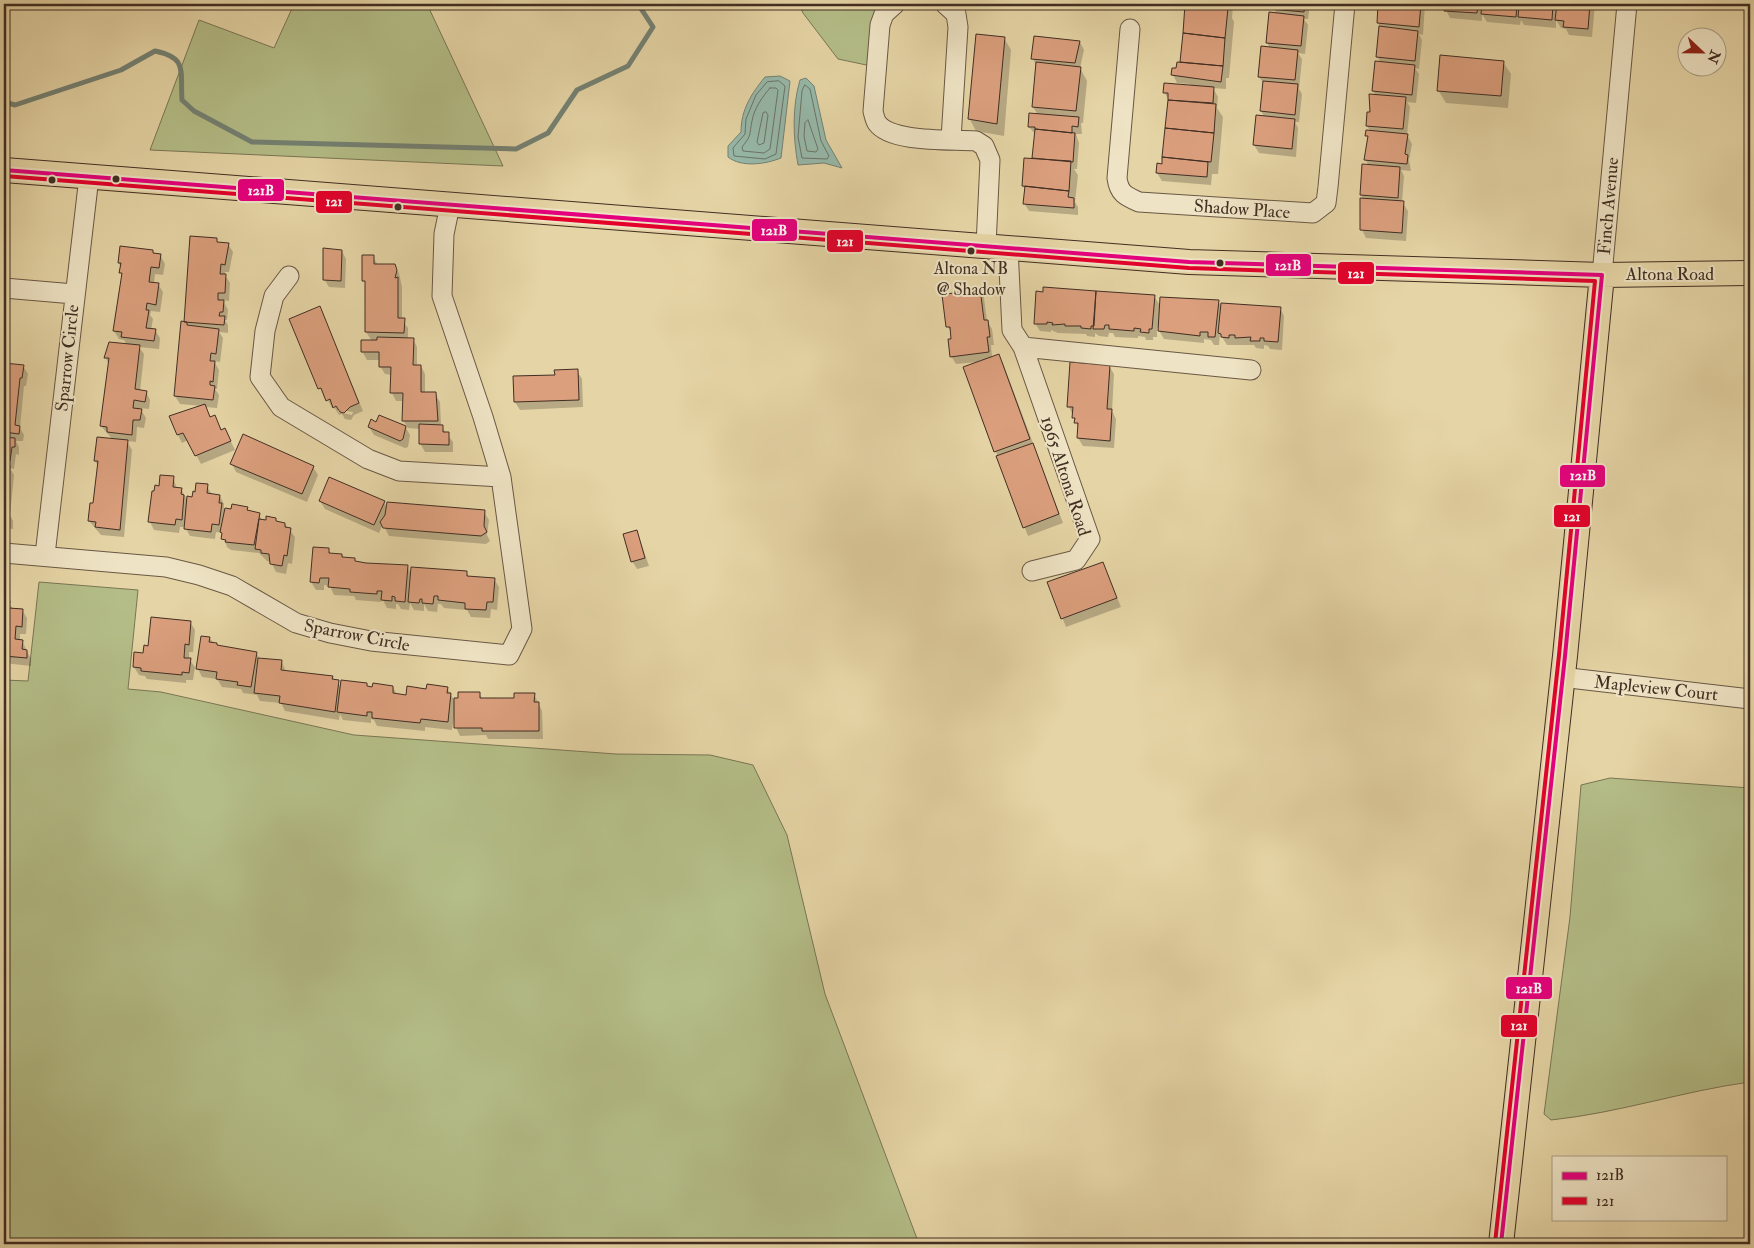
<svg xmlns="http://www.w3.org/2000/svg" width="1754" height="1248" viewBox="0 0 1754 1248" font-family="'IM FELL Double Pica',serif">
<rect width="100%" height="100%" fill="#e5d4a5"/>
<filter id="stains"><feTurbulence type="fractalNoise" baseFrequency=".004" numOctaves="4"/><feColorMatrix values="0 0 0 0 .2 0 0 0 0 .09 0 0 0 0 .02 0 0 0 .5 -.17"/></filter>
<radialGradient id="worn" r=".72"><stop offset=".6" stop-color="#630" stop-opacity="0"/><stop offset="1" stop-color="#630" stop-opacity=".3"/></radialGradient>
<path fill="#b4bd87" stroke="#7a7655" d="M294,4H427L503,166L150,150L199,20L274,48Z
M799,4H876L871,66L838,59L803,13Z
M39,582L138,590L128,689L161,692L354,735L616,754L710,755L753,765L787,835L825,994L919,1244H37L4,1240V680L28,681Z
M1610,778L1750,788V1082C1683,1091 1619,1113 1551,1120L1544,1114L1570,917L1581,785Z"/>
<path fill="#96b8a9" stroke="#748173" d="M780,76L790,81L781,158C766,164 742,168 728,157V146L741,132C741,110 751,94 765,77Z
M806,78L814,86L826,140L842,168L824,163L798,165C793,137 792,107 800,80Z"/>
<path fill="#0003" fill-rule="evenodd" d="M1183,4H1233L1232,18L1234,22L1229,78H1226V89L1213,88L1218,97L1217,108L1223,117L1218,174H1212L1211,185L1162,181L1157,173L1163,165L1169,100L1164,92L1190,87V84L1177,83L1173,75L1183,65L1186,8Z
M1273,4H1310L1308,19H1304L1308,25L1305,54L1298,53L1302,59L1299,89L1302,94L1299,122H1295L1298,128L1296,157L1259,153L1254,145L1265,118L1261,111L1264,84L1259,77L1270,49L1267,42L1276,14Z
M1380,4L1425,5L1423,35L1419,34L1422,40L1419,69L1415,68L1419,74L1416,103L1407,102L1410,107L1407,135L1412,144L1409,160L1411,171L1401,170L1404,176L1402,202L1408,211L1406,241L1366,238L1362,230L1364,200L1361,195L1369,166L1365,159L1369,140L1367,135L1371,132L1367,126L1368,113H1371L1376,96L1373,91L1381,63L1377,56Z
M1446,4H1595L1592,37L1569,35L1566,29L1561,28L1556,20V28L1524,25L1521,20L1520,25L1487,22L1482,14V21L1450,18L1446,10Z
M1004,38L1011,50L1004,136L976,131L969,118Z
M1080,42L1084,50L1080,68L1087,81L1083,123H1081L1082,134H1076L1079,143L1077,169H1074L1078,175L1075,202L1078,207V215L1029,211L1024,203L1025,190L1023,186L1035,160L1036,135L1029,127L1038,115L1033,107L1037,67L1033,59Z
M1503,62L1511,74L1508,108L1446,103L1438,90Z
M216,240L219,244H228L233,252L229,272H225V275L230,283L229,301L223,300L228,310L227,320H225L228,325V333L219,332L223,338L220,362L214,361L219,370L217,389H215L219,395L217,408L205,407L211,418L215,416L222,431L225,429L235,450L201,464L188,440L182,443L178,435L202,406L180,404L175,396L185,323Z
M152,251L154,255H160L165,264L163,275L155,274L154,283L158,284L163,292L160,312L151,311L150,315L153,319L151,330H155L160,338L159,349L139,347L144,354L140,391L146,392L150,400L149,409L140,408L146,418L144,428L137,427L136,442L127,441L132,450L124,537L101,535L89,521L94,505L98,466L95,461L113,440L101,426L110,366L105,357L127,345L124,340L119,339L114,331L123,276L119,263Z
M342,251L346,259L345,288L329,287L324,279Z
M373,257L378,265H394L399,273L402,287V320L408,328V339H413L417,347V366H421L425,374V393L435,394L440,402L441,426L453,442V452H425L420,443V429L408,428L403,420L404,401H396L392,393V375L385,374L380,366V360H367L362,351L372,341L366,332L367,286L363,280Z
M980,290L984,298L987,321L992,329L994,345H991L992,357L998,355L1003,363L1063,523L1028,536L964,368L978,362L956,364L951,356L952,334L948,327L944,296Z
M1154,296L1161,307L1218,301L1222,308H1280L1284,316L1282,350L1270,349L1268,346L1264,345V349L1256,348L1254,345H1227L1220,334L1219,345H1214L1211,340L1204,339V343L1164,339L1157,327V337H1153V340H1146L1145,337L1138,336V338L1115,337L1113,333H1109L1108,337L1099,336L1095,333V337L1087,336L1086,334L1058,333L1051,330V332L1040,331L1035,323Z
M320,308L363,411L354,415L351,420L345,419L342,414L339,415L334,407L332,408L326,396L324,397L291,319ZM338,410L353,412L352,415L338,412Z
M4,364L23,366L28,374L26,386H24L20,428L24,435L23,441H16L19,447V455L16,454L14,469L10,468L14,475L10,515L13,521V529L4,528Z
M1109,366L1114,374L1112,411L1116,419L1114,448L1083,446L1078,438L1079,429L1069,407Z
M577,371L582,379L583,407L520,410L515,402L556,376Z
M380,416L408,428H406L410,435L408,447L405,448L374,435L369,427L377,423Z
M232,464L313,467L318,475L307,502L236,472Z
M173,477L177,489H181L188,501L207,486L212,495L220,496L224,504V509H247L249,512L259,515L263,521L275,519L278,523L285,524L295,537L292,564L288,563L286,574L276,572L271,562L267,561L259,553L231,550L227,547L222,533L216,532L215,539L190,536L185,527H180L179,533L154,530L150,522L160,487Z
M320,501L384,502L387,508L484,512L489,520L487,535L490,541L486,544L389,536L383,524L379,533L325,509Z
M637,532L649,566L637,569L632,561Z
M328,549L331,554L342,555L344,558L354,559L356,562L407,566L411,574L466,572L469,577L494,579L499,587L497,610L491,609L490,618L471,617L467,610L444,608L441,604H438L437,612L428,611L424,604V611L414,610L410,603L409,610L401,609L398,604H396V609L387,608L382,598L381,602L356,600L354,596L334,595L330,586L324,585V590H316L311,582Z
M1103,563L1121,607L1066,627L1049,583Z
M4,602L9,603L13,609L22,610L27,618L26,634H20V641H22L31,659V666L4,663Z
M190,622L195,630L193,652H189V659L195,667L193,680H186V683L147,679L145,676L139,675L134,667L135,654L144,655L149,647Z
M209,638L219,647L256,653L260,659L282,662L286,672L332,677L341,687L366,684L368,687H393L397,695L407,696L427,690L447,688L454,700L479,693L483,700H515L534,694L542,711L543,739H488L486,735L460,736L456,727V716H454L452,730L425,727V731L377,726L374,720L371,719V723L343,720L340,714L339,720L285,711L281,703L260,701L257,695L243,693L241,689L222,687L217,679L202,677L198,669Z"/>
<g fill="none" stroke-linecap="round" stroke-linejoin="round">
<path stroke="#6c7366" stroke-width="1" d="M779,81L785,86L776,154L765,159L734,156L733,148L745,134L746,119L756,95L767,82Z
M805,85L810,89L821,141L829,156L827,159L802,158L798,137L802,91Z
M770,88H776L778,90L770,149L764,153L743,151L742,147C752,135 749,135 752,121C754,109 762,97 770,88Z
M766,112L768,115L764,143L759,145L757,142L763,113Z
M808,120L818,149L816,152L807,151L804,136L805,123Z"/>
<path stroke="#748173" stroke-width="5" d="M4,102L15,105L121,70L155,51C188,58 180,70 182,100L194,111L252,142L516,149L548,133L577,90L628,66L653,27L638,4"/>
</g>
<path fill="#db9f7d" stroke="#412e23" d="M1182,4H1228V8Z
M1185,4L1228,8L1225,38L1183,33Z
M1272,4H1305L1304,12L1271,9Z
M1378,4H1421L1419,27L1377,23Z
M1445,4H1478L1477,13L1444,11Z
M1482,4H1517L1516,17L1481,14Z
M1519,4H1553L1552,20L1518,17Z
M1557,4H1590L1588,29L1563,27L1564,21L1555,20Z
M1269,12L1304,16L1301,46L1266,43Z
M1379,26L1418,31L1415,61L1376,57Z
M1183,33L1225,38L1223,66L1180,62Z
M976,34L1005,37L997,124L968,119Z
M1034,36L1080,41L1075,63L1031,59Z
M1261,46L1298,50L1295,80L1258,77Z
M1440,55L1504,61L1501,96L1437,91Z
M1375,61L1415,65L1412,95L1372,91Z
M1036,62L1081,67L1076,111L1032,107Z
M1177,62L1223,66L1221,82L1171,75L1172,68H1176Z
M1263,81L1298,84L1295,115L1260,111Z
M1164,83L1214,87L1213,103L1168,100V93H1163Z
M1369,94L1406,97L1403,129L1366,126L1367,112H1370Z
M1168,100L1216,104L1214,133L1165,128Z
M1029,113L1079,117L1078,127L1072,126V133L1035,129V127H1028Z
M1256,115L1295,119L1292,149L1253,145Z
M1165,128L1214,133L1211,162L1162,157Z
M1035,129L1075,133L1073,162L1032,158Z
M1366,130L1408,134L1405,154L1408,155L1407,164L1364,160L1368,136H1365Z
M1162,157L1208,162L1207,177L1156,173L1157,163L1162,164Z
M1024,158L1071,161L1069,191L1022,186Z
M1362,164L1400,167L1398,198L1360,195Z
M1025,186L1069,191L1068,197L1074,198V208L1023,204Z
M1360,198L1404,201L1402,233L1360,230Z
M190,236L217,238V242L229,243L225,265L221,264L220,274H226L225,293H218V300H224L223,312H220L219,316H225L224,325L184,322Z
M120,246L153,250V253L161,254L159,268L151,267L149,282L159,283L156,305L147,303L146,310H149L146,328L156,329L154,341L121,337L122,332L113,331L122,273H119L121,263H118Z
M323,248L342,250L341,281L323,280Z
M362,255H374V264H395L397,270L395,278L398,277V318H405L404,333L365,332V281H362Z
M1043,287L1096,291L1094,326H1091V329L1081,328V326H1065V324L1052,325L1053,323L1047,322V324H1034L1036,291L1043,292Z
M980,288L984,320H988L990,337H987L989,352L950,357L948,339H951L950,327H946L942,295Z
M1096,291L1155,295L1152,329H1149V333L1140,332L1141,329L1134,328V331L1109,329V325H1105L1104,329H1093Z
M1160,297L1219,300L1215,337H1208V332H1200V336L1158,331Z
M1221,303L1281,307L1278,342L1264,341V338H1260V341H1250L1251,337L1235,338V335H1229V338L1221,337V334L1218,333Z
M320,306L359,403L350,407L344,413L340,412L336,406L333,408L330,399L326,401L321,388L318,389L289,319Z
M181,321L187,322V325L219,329L216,354L211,353L210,361H215L213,382L210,381V385L215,386L213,400L174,396Z
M377,337L414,338L413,365H421V392H436L438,421H402L403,393H390L391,367H379V352H361V340H377Z
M109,342L140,345L135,389L147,391L145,402L134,400L133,408L142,409L140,420H133L132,435L107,432V427L100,426L109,358H104Z
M999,354L1030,439L994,452L963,367Z
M1070,362L1110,365L1107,409H1112L1110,441L1077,438L1078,423H1074L1075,418H1072L1073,407H1067Z
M4,363L24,365L22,378H20L15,425L20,426L19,434L4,432Z
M578,369L579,400L514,402L513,376L555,375L554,370Z
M205,404L210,417L215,415L221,430L225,428L231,441L195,456L183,433L177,435L169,416Z
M379,415L406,426L403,439L400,441L368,427L371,419L376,422Z
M419,424L443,425V432H449V445L419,444Z
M243,434L314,466L302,494L230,464Z
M4,437L15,438V447H12L10,461L5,460L4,465L10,466L5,511L9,512V521L4,520Z
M97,437L128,440L120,530L95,527L96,522L88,521L90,503H93L98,461H94Z
M1033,443L1059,514L1023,528L996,456Z
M160,475L174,476L173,487L182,488L181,494L184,495L182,520L176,519L175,525L148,522L152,491H154L155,485L159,486Z
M329,477L385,501L374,525L319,501Z
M196,483L208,484L207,493L220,495L219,503H222L219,525L212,524L211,532L184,529L187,496L192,497L193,491L195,492Z
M387,502L485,510L484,526L487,532L481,536L383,528L380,522L385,515Z
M232,504L248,507L247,510L260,513L254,545L225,542L226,540L221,539L222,533L220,532L225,508L231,509Z
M266,516L276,518V521L285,523V527L291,528L287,556L284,555L282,566L270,564L269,554L261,553V550L255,549L259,519L266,520Z
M637,530L645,558L631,562L623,534Z
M313,547L329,548V553L342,554V557L355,558V561L366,563L408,565L405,602L395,601V597L392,596V601L381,600L382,591H377V594L363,593L350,592V589L328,587L329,578H320L319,583L310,582Z
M1103,562L1117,598L1061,619L1047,582Z
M411,567L467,571V576L495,578L493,602H487L486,610L465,609V603L438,600V596H434L433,604L422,603V599H420L419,603L408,602Z
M4,601H10L9,608L23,609L22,627L16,626L15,639L23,640L22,649L27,650V658L4,656Z
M151,617L191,621L189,645L185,644L184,658H191L189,673L182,672V675L141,671V668L133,667L134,652L143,653L144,645L148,646Z
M201,636L210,637L209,642L217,643V645L257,652L251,687L237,685L238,682L216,679L217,672L196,669Z
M258,658L282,660L281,670L333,676L332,679L339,680L335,712L279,703L280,696L254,693Z
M341,680L367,683V686L372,687L373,683L393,686V693L406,695L407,686L426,689L427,684L448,687L447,693H451L448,722L421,719L420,723L372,718V712H367V716L337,712Z
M458,692H480V698H514V693H535L534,702H539V731H482V728H454V698H458Z"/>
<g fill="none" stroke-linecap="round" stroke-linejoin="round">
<g stroke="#6a5844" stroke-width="21">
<path id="minor" d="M895,4L884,14L880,25L873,111C874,115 875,120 877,123C891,143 952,139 976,141L984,146L990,160L986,246
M945,4L956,14L958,27L951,139
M1130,29L1117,178C1119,193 1125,196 1139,202L1313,213L1326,203L1328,187L1345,4
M1008,248L1012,330L1023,347L1090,539L1076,560L1032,571
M1602,275L1627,4
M289,276L274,296L265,331L260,377L281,407L368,459L399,471L501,477
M4,288L74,294
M1023,347L1251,370
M4,553L166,567L199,575L232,586L296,623L330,633L371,641L509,655L522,629L501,477L483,417L442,296L444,234L450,205
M45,555L89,177
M1561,677L1750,699"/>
</g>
<g stroke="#412e23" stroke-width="26">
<path id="major" d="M4,170L1189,262L1602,275L1750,273
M1501,1244L1565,656L1602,275"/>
</g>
<use href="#minor" stroke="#eee3c4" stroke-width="19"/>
<use href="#major" stroke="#e5d4a5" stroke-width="24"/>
<g stroke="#eee3c4" stroke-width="8">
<path id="bus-1" d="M4,170L1189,262L1602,275L1565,656L1501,1244"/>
</g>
<g stroke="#eee3c4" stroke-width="8">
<path id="bus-2" d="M4,176L1189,268L1595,281L1559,655L1495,1243"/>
</g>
<use href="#bus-1" stroke="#e5007d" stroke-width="4"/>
<use href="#bus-2" stroke="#e4002b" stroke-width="4"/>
</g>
<g fill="#412e23" stroke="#eee3c4" stroke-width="2">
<circle cx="116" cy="179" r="4.5"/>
<circle cx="52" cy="180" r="4.5"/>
<circle cx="398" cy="207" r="4.5"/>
<circle cx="971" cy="251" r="4.5"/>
<circle cx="1220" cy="263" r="4.5"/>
</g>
<g text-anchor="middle" stroke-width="4" stroke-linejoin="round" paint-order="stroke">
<g font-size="17" fill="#412e23" stroke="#eee3c4">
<text x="971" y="274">Altona NB<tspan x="971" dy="21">@ Shadow</tspan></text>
</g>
<g font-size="18" fill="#412e23" stroke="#eee3c4">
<text transform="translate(1608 206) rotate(-85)" y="6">Finch Avenue</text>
<text transform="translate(1242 209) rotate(4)" y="6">Shadow Place</text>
<text x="1670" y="280">Altona Road</text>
<text transform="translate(67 358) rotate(-84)" y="6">Sparrow Circle</text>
<text transform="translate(1066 476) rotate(72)" y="6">1965 Altona Road</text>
<text transform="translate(357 635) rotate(11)" y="6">Sparrow Circle</text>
<text transform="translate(1656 688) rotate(6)" y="6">Mapleview Court</text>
</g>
</g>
<g stroke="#eee3c4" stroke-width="2">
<rect x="237" y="178" width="48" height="24" rx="5" fill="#e5007d"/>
<rect x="315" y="190" width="38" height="24" rx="5" fill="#e4002b"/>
<rect x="751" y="218" width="47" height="24" rx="5" fill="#e5007d"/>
<rect x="826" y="229" width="38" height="24" rx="5" fill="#e4002b"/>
<rect x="1265" y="253" width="47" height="24" rx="5" fill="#e5007d"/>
<rect x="1337" y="261" width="38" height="24" rx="5" fill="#e4002b"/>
<rect x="1559" y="464" width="47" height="24" rx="5" fill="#e5007d"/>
<rect x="1553" y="504" width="38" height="24" rx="5" fill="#e4002b"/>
<rect x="1505" y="976" width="48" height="24" rx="5" fill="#e5007d"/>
<rect x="1500" y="1014" width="38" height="24" rx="5" fill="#e4002b"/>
</g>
<g font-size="14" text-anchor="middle" font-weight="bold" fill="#fff">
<text x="261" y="195">121B</text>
<text x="334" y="206">121</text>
<text x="774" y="235">121B</text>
<text x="845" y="246">121</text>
<text x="1288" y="270">121B</text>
<text x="1356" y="278">121</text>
<text x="1583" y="480">121B</text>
<text x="1572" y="521">121</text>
<text x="1529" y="993">121B</text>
<text x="1519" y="1030">121</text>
</g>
<rect width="1754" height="1248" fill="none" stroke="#e5d4a5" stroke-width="20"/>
<rect x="5" y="5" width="1744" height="1238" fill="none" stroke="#412e23" stroke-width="2.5"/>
<rect x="10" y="10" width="1734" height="1228" fill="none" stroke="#412e23"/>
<rect x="1552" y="1156" width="175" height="65" fill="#eee3c4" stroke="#a99b84"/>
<rect x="1562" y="1172" width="25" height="8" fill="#e5007d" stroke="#a99b84"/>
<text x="1596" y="1180" font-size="15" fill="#412e23">121B</text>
<rect x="1562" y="1197" width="25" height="8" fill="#e4002b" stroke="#a99b84"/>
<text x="1596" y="1206" font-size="15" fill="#412e23">121</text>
<g transform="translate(1702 52) rotate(112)"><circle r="24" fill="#eee3c4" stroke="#a99b84"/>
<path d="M0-4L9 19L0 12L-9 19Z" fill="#8f2418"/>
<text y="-8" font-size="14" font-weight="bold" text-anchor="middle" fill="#412e23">N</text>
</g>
<rect width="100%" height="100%" filter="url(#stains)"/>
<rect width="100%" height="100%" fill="url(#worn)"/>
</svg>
